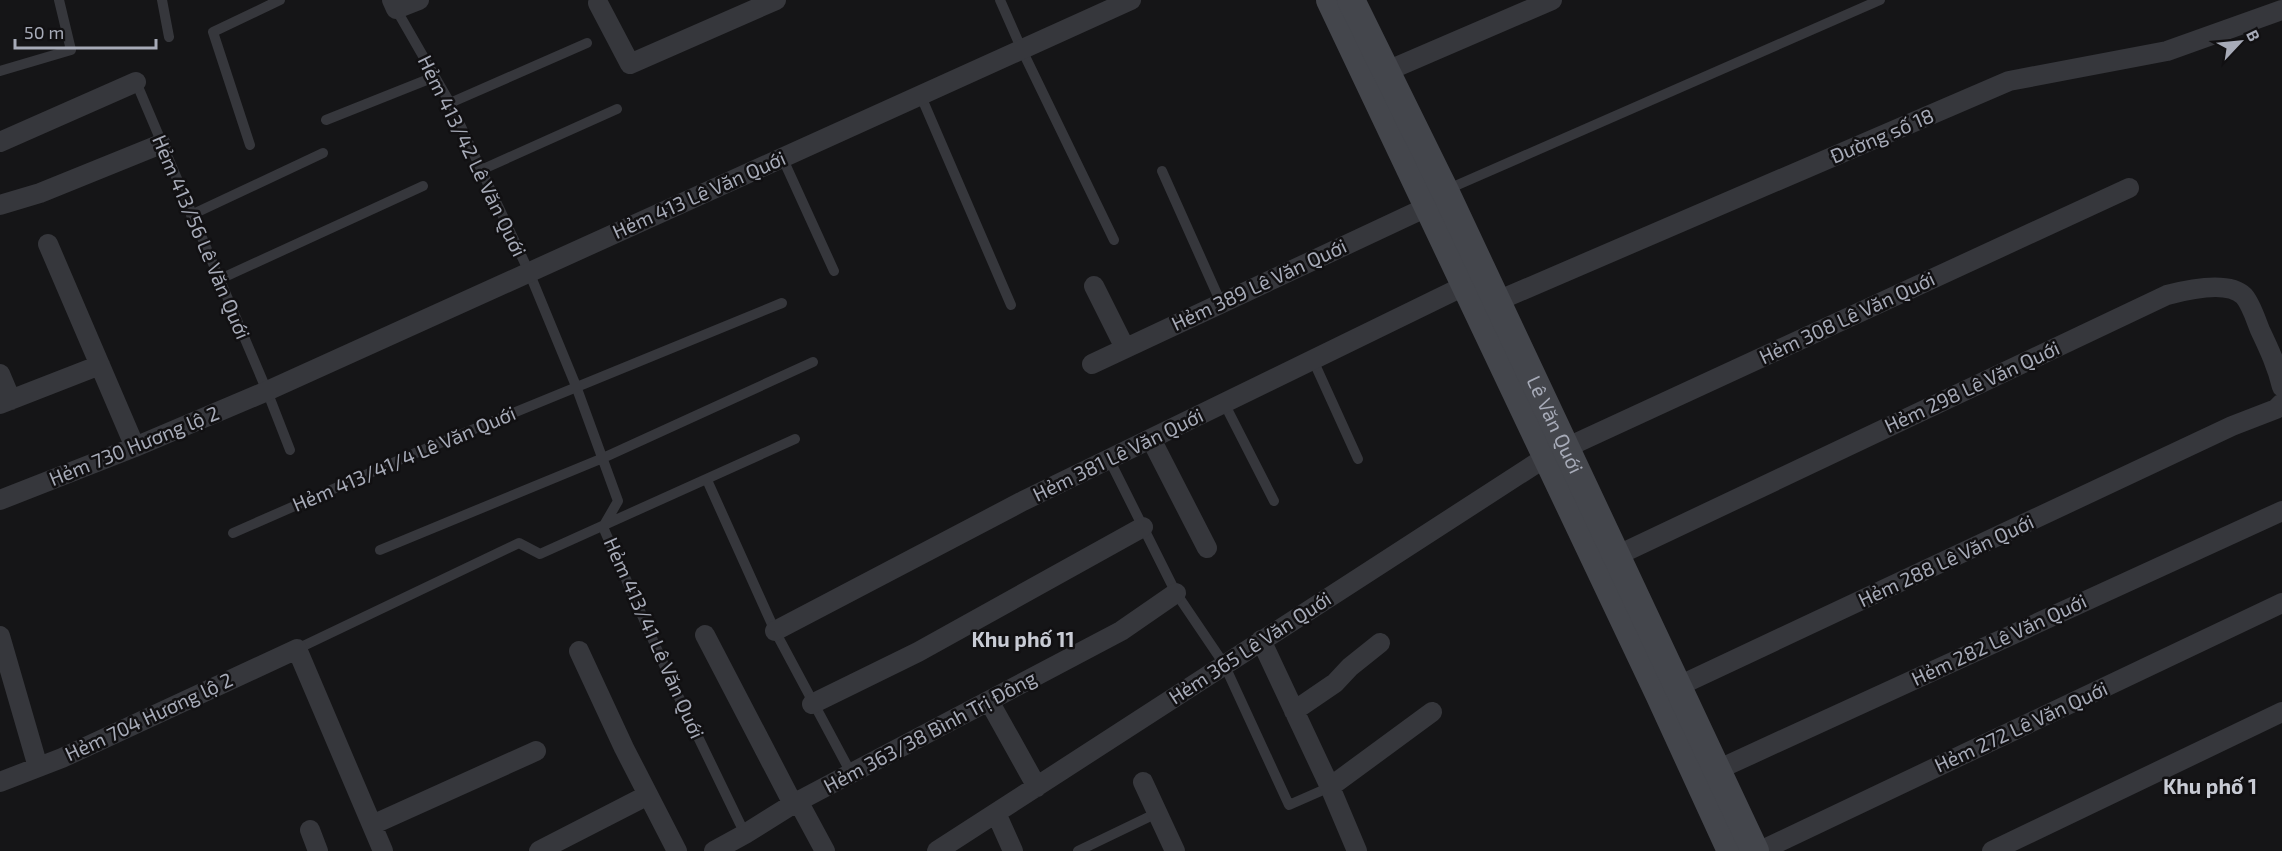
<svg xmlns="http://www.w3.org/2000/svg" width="2282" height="851" viewBox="0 0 2282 851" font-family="'Exo 2',sans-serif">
<rect width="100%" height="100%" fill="#151517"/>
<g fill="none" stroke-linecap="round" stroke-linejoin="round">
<path stroke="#36373c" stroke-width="10" d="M162,0L169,37
M1000,0L1022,50L1114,240
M396,9L450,103L529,272L576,386L618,501L603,527L671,681L745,834
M0,71L71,50L59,0
M136,82L267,391L290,450
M920,94L1011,305
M450,103L587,43
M326,120L434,77
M250,145L213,32L280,0
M782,157L834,271
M481,170L617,109
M1162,171L1221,303
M1446,190L1880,0
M191,215L323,153
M218,280L423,186
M1313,360L1358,459
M1224,403L1274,501
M1109,459L1176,593L1224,664L1289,805L1330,787
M707,480L775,631L851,773
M233,533L413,454L782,303
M380,550L603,458L813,362
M297,649L519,543L540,554L795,439
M1078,851L1157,813"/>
<path stroke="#36373c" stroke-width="20" d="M392,0L396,9L419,0
M598,3L630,64L776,0
M1387,71L1552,0
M0,142L136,82
M0,205L40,193L161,144
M48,244L135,447
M1094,286L1125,348
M1495,302L2009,81L2167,51L2282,10
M1092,364L1427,207
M0,374L11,400
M0,404L100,365
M1151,439L1207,548
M0,500L135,447L267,391L1131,0
M1616,556L2167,295C2186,290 2228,280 2244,296C2251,304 2256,320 2260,330C2269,349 2277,366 2282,387
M775,631L1023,501L1464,286
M705,635L793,804
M0,636L38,767
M1261,640L1330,787L1357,851
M579,651L624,748L677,851
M1668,691L2232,426L2276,409L2282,403
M989,701L1037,787
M812,704L918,652L1143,527
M1294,711L1335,683L1350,667L1380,643
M1717,770L2282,511
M0,782L62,758L297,649L383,851
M1143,782L1175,851
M1330,787L1432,712
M798,801L825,851
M996,813L1013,851
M372,825L536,751
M310,830L318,851
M539,851L648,795
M714,851L745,834L793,804L1121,631L1176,593
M937,851L1546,457L2129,188
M1760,851L2282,603
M1992,851L2282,712"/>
<g stroke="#44464c" stroke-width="28">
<path d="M1330,0L1659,694L1731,851"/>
<path id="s1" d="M1351,0L1445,191L1755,851"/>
</g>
</g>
<g text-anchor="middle" stroke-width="5" stroke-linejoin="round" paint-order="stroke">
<g font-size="20" fill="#a7abb8" stroke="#111012">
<text transform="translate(1882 136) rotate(-23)" y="7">Đường số 18</text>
<text transform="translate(472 156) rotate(64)" y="7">Hẻm 413/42 Lê Văn Quới</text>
<text transform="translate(699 195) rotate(-24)" y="7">Hẻm 413 Lê Văn Quới</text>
<text transform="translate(201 237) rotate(67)" y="7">Hẻm 413/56 Lê Văn Quới</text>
<text transform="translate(1259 285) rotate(-25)" y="7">Hẻm 389 Lê Văn Quới</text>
<text transform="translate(1847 318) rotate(-25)" y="7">Hẻm 308 Lê Văn Quới</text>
<text transform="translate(1972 387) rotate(-25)" y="7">Hẻm 298 Lê Văn Quới</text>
<text dy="7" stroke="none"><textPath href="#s1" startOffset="471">Lê Văn Quới</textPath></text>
<text transform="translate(134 446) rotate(-22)" y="7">Hẻm 730 Hương lộ 2</text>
<text transform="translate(1118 455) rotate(-26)" y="7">Hẻm 381 Lê Văn Quới</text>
<text transform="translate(404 459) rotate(-23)" y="7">Hẻm 413/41/4 Lê Văn Quới</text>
<text transform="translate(1946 561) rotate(-25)" y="7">Hẻm 288 Lê Văn Quới</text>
<text transform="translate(654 638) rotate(66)" y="7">Hẻm 413/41 Lê Văn Quới</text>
<text transform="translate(1999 640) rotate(-25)" y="7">Hẻm 282 Lê Văn Quới</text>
<text transform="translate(1250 648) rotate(-33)" y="7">Hẻm 365 Lê Văn Quới</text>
<text transform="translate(149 717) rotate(-25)" y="7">Hẻm 704 Hương lộ 2</text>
<text transform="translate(2021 727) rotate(-25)" y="7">Hẻm 272 Lê Văn Quới</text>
<text transform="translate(930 732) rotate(-28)" y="7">Hẻm 363/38 Bình Trị Đông</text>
</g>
<g font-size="21" font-weight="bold" fill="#c8cbd4" stroke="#111012">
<text x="1023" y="647">Khu phố 11</text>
<text x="2210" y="794">Khu phố 1</text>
</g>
</g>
<g transform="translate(2240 42) rotate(64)" stroke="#111012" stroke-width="4.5" paint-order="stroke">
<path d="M0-4.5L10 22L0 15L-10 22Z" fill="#a7abb8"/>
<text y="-9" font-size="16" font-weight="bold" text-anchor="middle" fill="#a7abb8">B</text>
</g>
<path d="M15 39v9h141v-9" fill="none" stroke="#a7abb8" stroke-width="3"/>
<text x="24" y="39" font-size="18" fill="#a7abb8" stroke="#111012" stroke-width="4.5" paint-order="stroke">50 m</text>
</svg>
